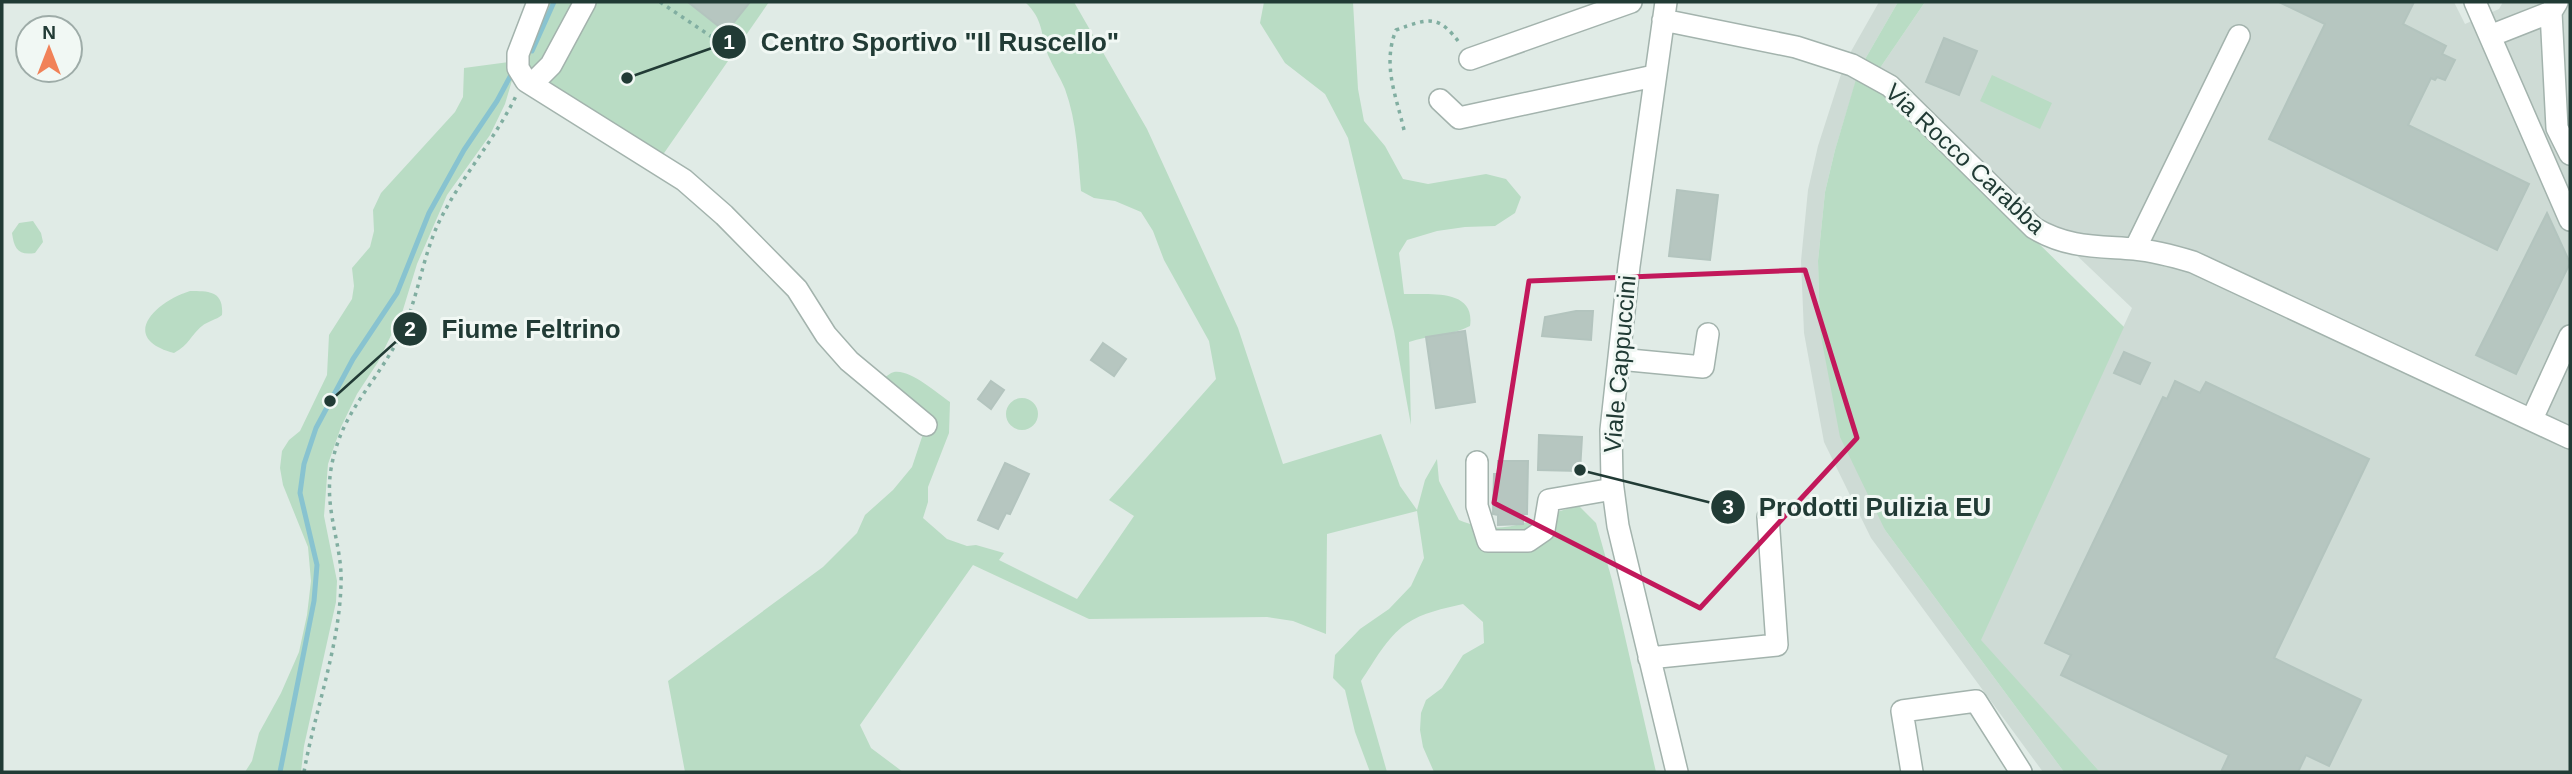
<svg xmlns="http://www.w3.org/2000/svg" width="2572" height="774" viewBox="0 0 2572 774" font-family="Helvetica,sans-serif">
<rect width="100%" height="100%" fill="#e0ebe6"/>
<path fill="#cedbd5" d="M1879,2H1898L1860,68L1835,150L1825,192L1818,261L1820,331L1885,530L2064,772H2043L1871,538L1824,442L1804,333L1801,261L1808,190L1818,146L1845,62Z
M1925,2H2454L2465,24L2499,9L2503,2H2570V772H2100L1980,640L2132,308L1880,68Z"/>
<path fill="#b9dcc4" d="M542,2H769L662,156L554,92L525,63Z
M1025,2H1074L1147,129L1238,328L1283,464L1381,434L1400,486L1417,510L1425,480L1437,459L1439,481L1459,520C1507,540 1533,516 1579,506L1596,523L1612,580L1656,772H1434L1423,747L1420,730L1421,713L1426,700L1442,688L1463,655L1484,643L1483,622L1463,604C1443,609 1423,612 1406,624C1387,637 1374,662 1361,681L1387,772H1370L1355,732L1345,690L1333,678L1335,655L1360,629L1389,609L1411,586L1424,558L1417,511L1327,534L1326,634L1293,621L1267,617L1089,619L973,565L860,725L871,748L903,772H685L668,681L823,567L857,533L865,515L893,490L912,467L924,431L884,378C887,376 890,373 894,372C910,369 937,393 950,402L949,433L928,487V502L923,518L947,539L967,546L976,545L1004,553L999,560L1077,599L1134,516L1109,500L1216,379L1209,341L1164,260L1153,231L1141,212L1115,201L1094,198L1081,191C1078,157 1077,122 1065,89C1060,77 1053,67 1048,55C1040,33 1044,20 1025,2Z
M1264,2H1353L1358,89L1364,121L1385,146L1403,179L1428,184L1486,174L1506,179L1521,197L1515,213L1495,226L1465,227L1437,231L1407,240L1399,253L1404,294C1426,295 1476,287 1470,326C1451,336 1429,335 1409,342L1411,425L1394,331L1348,138L1325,94L1285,63L1260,23Z
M1898,2H1925L1880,68L1864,61Z
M509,62L513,77L505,104L490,135L447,195L417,264L402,313L378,362L357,394L341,427L328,464L324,516L337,581L336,602L304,746L301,772H245L252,761L259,733L281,693L299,652L307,615L311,581L308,547L283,485L280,468L282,451L289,440L300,431L327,375L329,335L352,299L354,286L352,268L370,247L374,231L373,210L381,193L455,112L463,97L464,68Z
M1992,75L2052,103L2040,129L1980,101Z
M1857,76L1894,102L2124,327L1981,640L2100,772H2064L1885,530L1840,437L1820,331L1818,261L1825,192L1835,150Z
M33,221L41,233L43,242L35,253C18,256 14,248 12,233L19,223Z
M190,291C209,291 224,291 222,315C216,320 208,321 202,326C190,336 190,344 174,353C118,338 155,302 190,291Z
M1006 414a16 16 0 1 1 32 0a16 16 0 1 1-32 0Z"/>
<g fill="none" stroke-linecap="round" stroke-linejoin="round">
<path stroke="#88c3d0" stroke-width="5" d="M532,51L554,2
M280,772L314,601L317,565L300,493L304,464L316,428L353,359L397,293L429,213L464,150L497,101L511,75"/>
</g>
<path fill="#b6c6c0" stroke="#b3c4be" stroke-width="2" d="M688,2H750L726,32Z
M2279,2H2414L2403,24L2446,46L2442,54L2455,60L2445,80L2437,77L2435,80L2431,78L2408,125L2529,184L2497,250L2269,139L2325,24Z
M1944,38L1977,51L1959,95L1926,82Z
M1677,190L1718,195L1710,260L1669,256Z
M2547,213L2570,263L2516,374L2476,355Z
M1576,311H1593L1591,340L1542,336L1545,317Z
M1465,331L1475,402L1436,408L1426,337Z
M1103,343L1126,359L1114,376L1091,360Z
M2124,352L2150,363L2140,384L2114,373Z
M991,381L1004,390L991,409L978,399Z
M2175,381L2200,393L2206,382L2369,459L2274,658L2361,700L2329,766L2306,755L2298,772H2221L2229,755L2061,675L2071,655L2045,643L2163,397L2167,399Z
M1539,435L1582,437L1580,471L1538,470Z
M1498,461H1528L1527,514H1523V524L1498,525V515L1493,514L1494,474H1498Z
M1005,463L1029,474L1010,514L1006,513L998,529L978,520Z"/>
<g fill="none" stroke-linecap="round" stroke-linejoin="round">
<g stroke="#a3b3ad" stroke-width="24">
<path id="minor" d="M538,2L518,54V68L526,81L684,180L724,215L797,289L826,335L849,361L926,425
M1666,2L1629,266L1611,430L1612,481L1618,526L1677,772
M2475,2L2570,220
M2551,12L2557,128L2570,154
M1663,20L1796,47L1852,65L1890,86L2034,228C2068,248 2096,246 2134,249C2155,251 2173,256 2193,262L2570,438
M2490,36L2551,12L2557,2
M1470,59L1631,2
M532,84L551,65L585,2
M1440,100L1459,118L1654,76
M2135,249L2239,36
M1619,359L1703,367L1708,334
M2532,419L2570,336
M1477,462V506L1488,541H1528L1544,530L1549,500L1613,489
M1649,658L1777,645L1768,517
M1912,772L1902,711L1976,701L2021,772"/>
</g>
<path stroke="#81aea1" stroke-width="3.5" stroke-dasharray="3.5 5" stroke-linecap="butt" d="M660,2L712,37
M1404,130C1396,95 1382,65 1396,30C1431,17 1439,15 1461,45
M304,772C315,710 339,648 341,585C343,546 324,512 331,469C340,416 369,391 394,347C418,308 420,259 441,218C463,175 495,139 516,96"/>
<use href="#minor" stroke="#fff" stroke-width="21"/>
</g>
<path fill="none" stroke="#c2185b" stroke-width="5" stroke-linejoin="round" d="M1805,270L1857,438L1700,608L1494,503L1529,281Z"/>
<g text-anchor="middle" stroke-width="6" stroke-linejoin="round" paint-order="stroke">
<g font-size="24" fill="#213b35" stroke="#f1f8f4">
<text transform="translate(1965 159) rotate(43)" y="8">Via Rocco Carabba</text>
<text transform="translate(1620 364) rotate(-85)" y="8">Viale Cappuccini</text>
</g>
</g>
<path fill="none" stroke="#213b35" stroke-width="2.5" d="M627 78L729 42M330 401L410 329M1580 470L1728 507"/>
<g fill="#213b35" stroke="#f1f8f4" stroke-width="2.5">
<circle cx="627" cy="78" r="7"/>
<circle cx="330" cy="401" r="7"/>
<circle cx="1580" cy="470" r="7"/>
<circle cx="729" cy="42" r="18"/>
<circle cx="410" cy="329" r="18"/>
<circle cx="1728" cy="507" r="18"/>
</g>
<g font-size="21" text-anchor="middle" font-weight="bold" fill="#fff">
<text x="729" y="49">1</text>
<text x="410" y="336">2</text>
<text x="1728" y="514">3</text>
</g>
<g font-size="26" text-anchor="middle" font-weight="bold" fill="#213b35" stroke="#f1f8f4" stroke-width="6" stroke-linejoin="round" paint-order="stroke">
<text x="940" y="51">Centro Sportivo "Il Ruscello"</text>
<text x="531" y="338">Fiume Feltrino</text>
<text x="1875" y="516">Prodotti Pulizia EU</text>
</g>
<rect width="2572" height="774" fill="none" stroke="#213b35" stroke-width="7"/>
<g transform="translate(49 49)"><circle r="33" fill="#f1f8f4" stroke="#9eaca8" stroke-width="2"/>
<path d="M0-5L12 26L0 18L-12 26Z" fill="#f18258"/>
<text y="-10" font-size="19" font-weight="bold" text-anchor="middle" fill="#213b35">N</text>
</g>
</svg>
